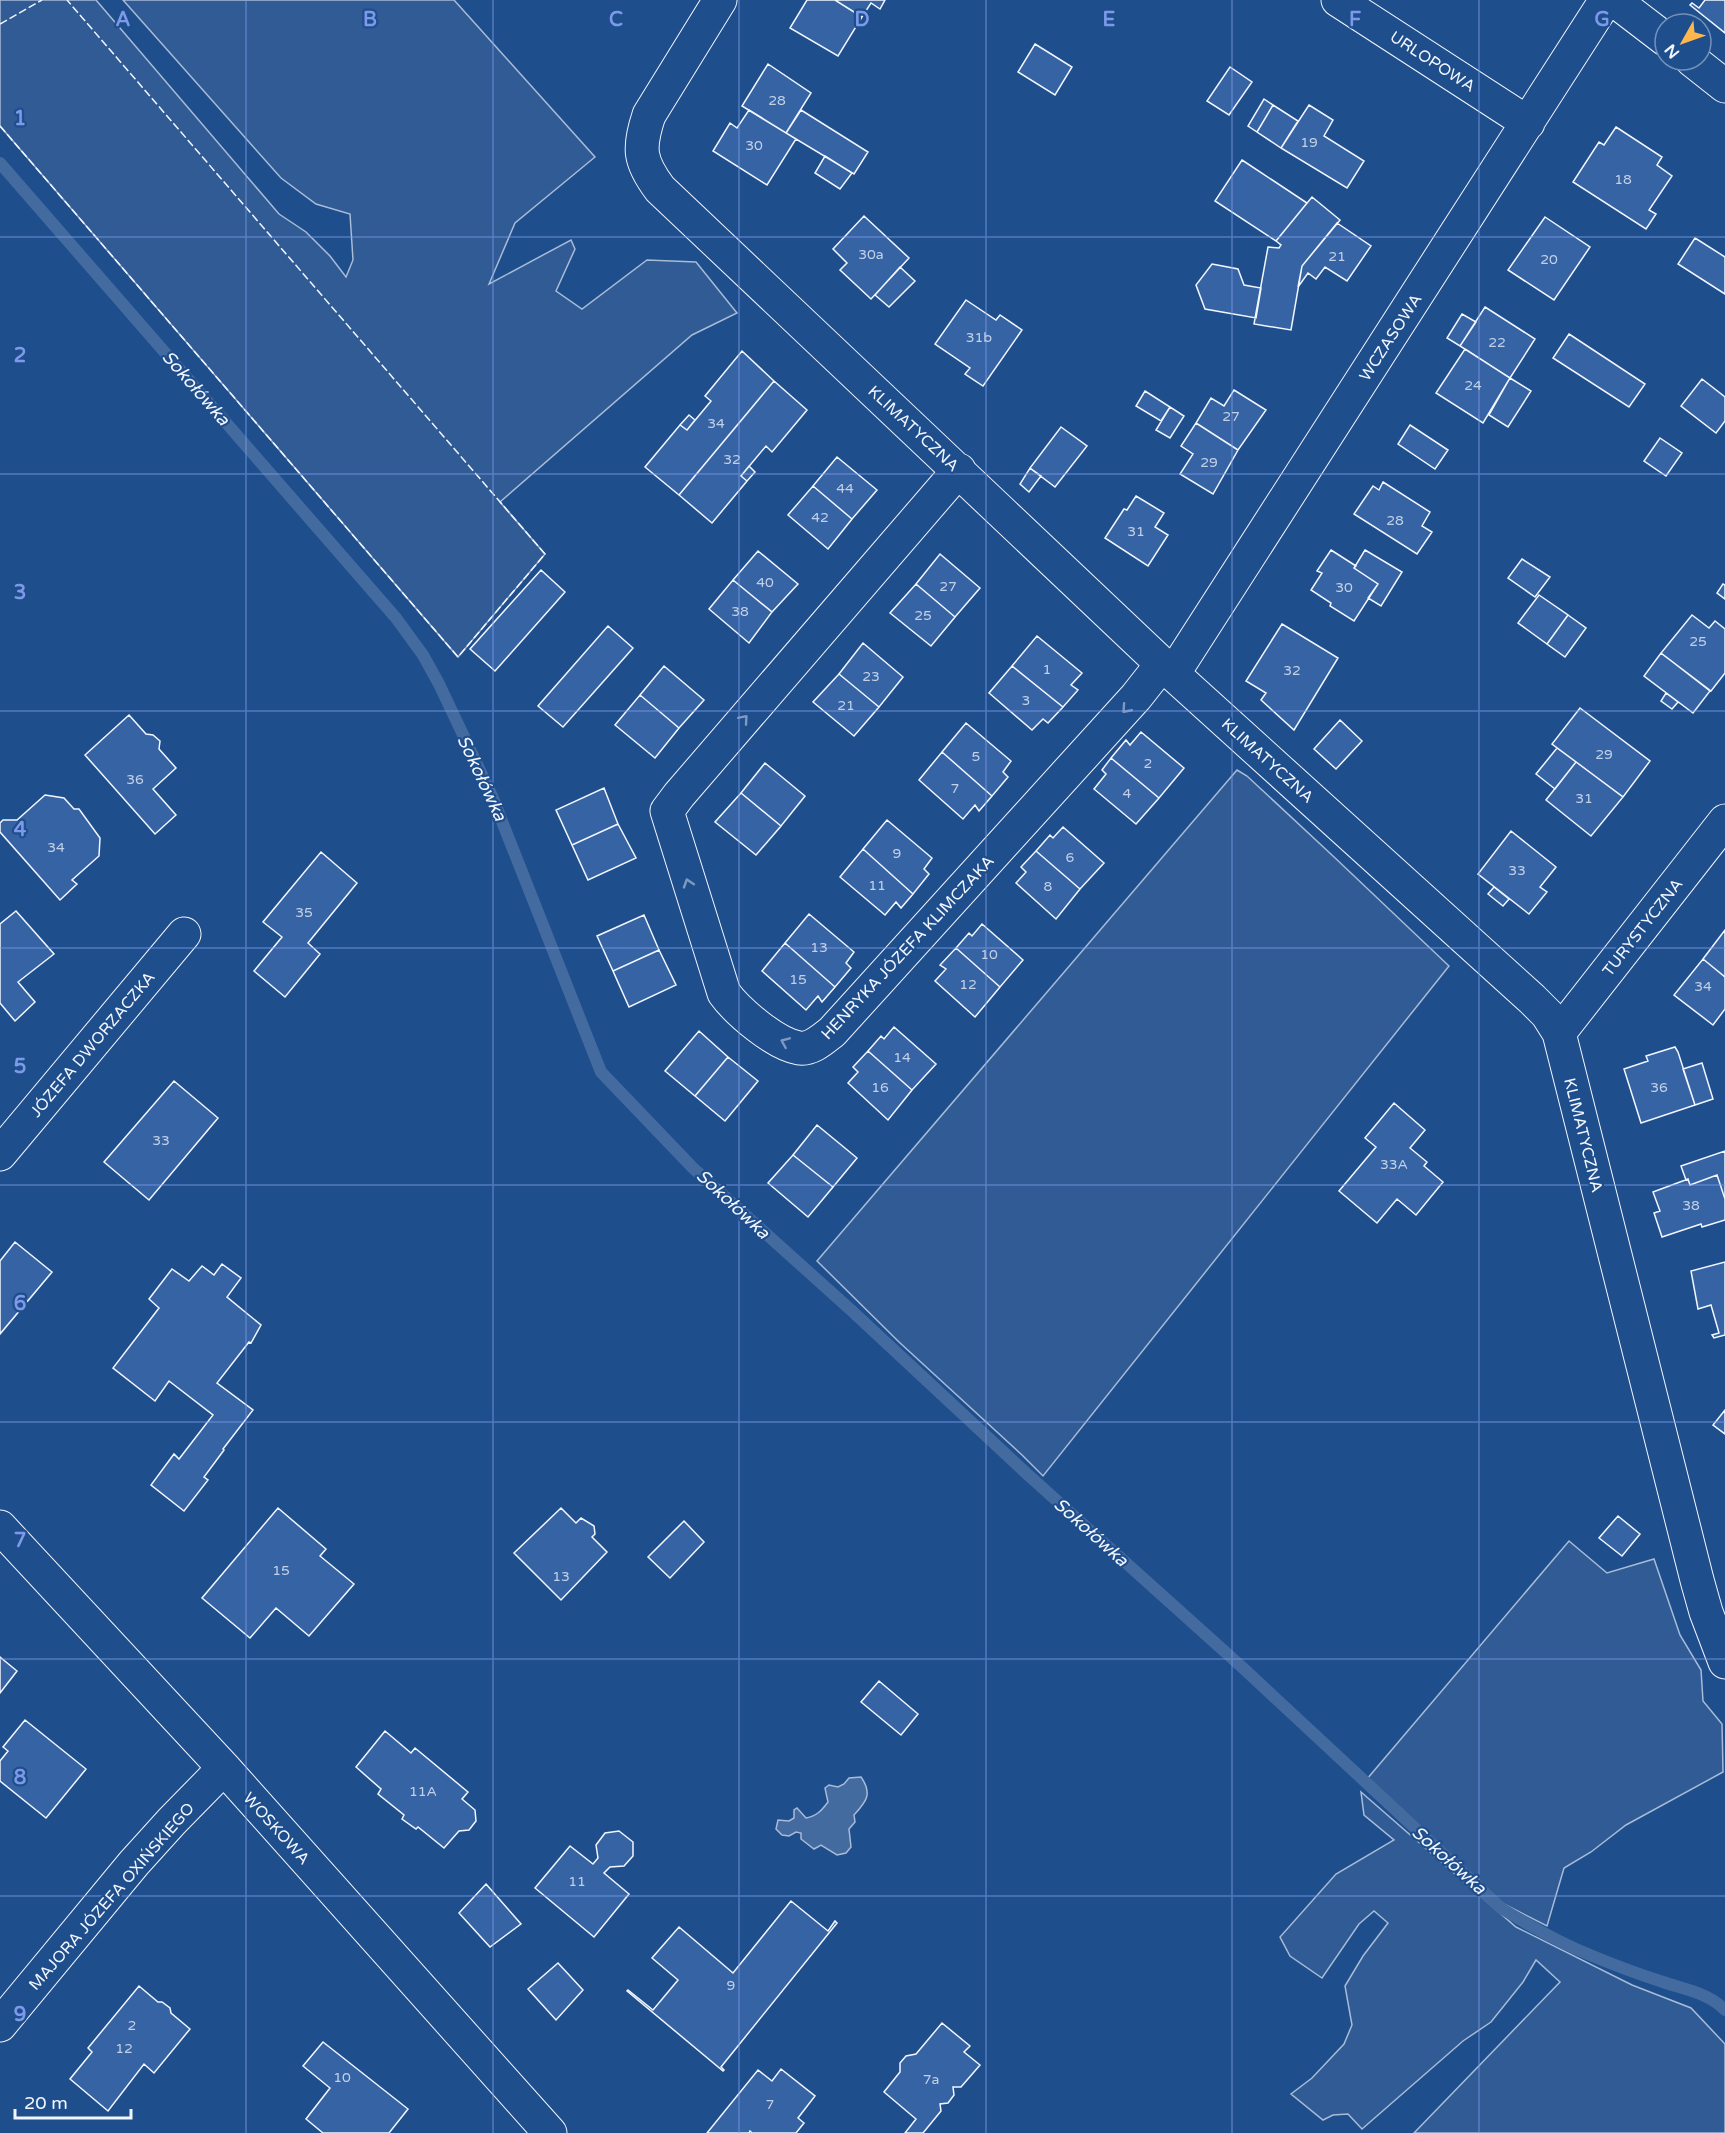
<svg xmlns="http://www.w3.org/2000/svg" width="1725" height="2133" viewBox="0 0 1725 2133" font-family="'Varela Round',sans-serif">
<rect width="100%" height="100%" fill="#1f4e8c"/>
<path fill="#305b95" stroke="#a8bbd7" stroke-width="1.5" d="M0,0H96L279,214L306,232L330,256L346,277L353,260L350,214L316,204L281,178L123,0H454L595,157L515,223L489,284L571,240L575,249L556,291L582,309L647,260L696,262L737,313L692,335L500,502L545,554L458,657L0,126Z
M1237,770L1247,776L1333,856L1449,966L1043,1476L1022,1455L899,1342L817,1261Z
M1569,1541L1607,1573L1654,1559L1680,1635L1701,1670L1703,1701L1722,1724L1723,1772L1626,1825L1591,1852L1564,1868L1547,1926L1502,1903L1367,1779Z
M1361,1792L1516,1927L1632,1985L1691,2008L1725,2044V2133H1414L1560,1982L1536,1960L1523,1982L1491,2022L1463,2041L1362,2129L1348,2114L1333,2115L1323,2120L1291,2094L1312,2078L1344,2044L1352,2025L1345,1986L1363,1956L1388,1923L1374,1911L1359,1924L1322,1978L1290,1956L1280,1937L1336,1874L1394,1840L1364,1815Z"/>
<path fill="#446ba0" stroke="#a8bbd7" stroke-width="1.5" d="M861,1777C873,1794 866,1802 854,1815L855,1822L849,1829L851,1847L846,1853L837,1855L821,1845L814,1849L801,1839V1833L796,1832L789,1836L782,1835L776,1829L778,1820L789,1821L794,1818V1810L797,1808L806,1818C817,1816 822,1810 828,1802L825,1788L829,1785L838,1787L844,1784L849,1778Z"/>
<g fill="none" stroke-linecap="round" stroke-linejoin="round">
<path stroke="#446ba0" stroke-width="12" d="M0,163L396,618L423,655L439,684L492,796L601,1072L693,1168L852,1311L1026,1473L1243,1668L1501,1908C1530,1926 1558,1942 1590,1955C1614,1965 1638,1974 1663,1982C1683,1989 1709,1993 1725,2010"/>
</g>
<path fill="#3563a3" stroke="#f2f6ff" stroke-width="1.5" d="M807,0H835L862,17L838,56L790,28Z
M835,0H885L880,9L871,3L862,17Z
M1705,0H1725V33L1690,5L1692,3L1699,8Z
M1035,44L1072,67L1055,95L1018,72Z
M768,64L811,93L786,133L742,106Z
M1230,67L1252,82L1229,115L1207,101Z
M1264,99L1273,105L1257,132L1248,126Z
M1273,105L1298,121L1281,148L1257,132Z
M1309,105L1333,120L1324,136L1364,161L1347,188L1281,148Z
M749,110L796,139L767,185L713,151L730,123L737,128Z
M801,110L868,152L854,174L786,133Z
M1616,127L1662,157L1657,165L1672,176L1649,210L1656,214L1646,229L1573,182L1599,142L1604,145Z
M825,156L852,173L840,189L815,173Z
M1242,160L1307,203L1276,241L1215,201Z
M1312,197L1340,220L1302,266L1291,330L1254,324L1268,247L1279,248L1281,245L1276,241Z
M864,216L909,258L871,299L840,270L847,263L833,249Z
M1545,217L1590,247L1554,300L1508,270Z
M1337,223L1371,246L1347,281L1325,267L1316,279L1308,273L1298,287L1302,266Z
M1695,238L1725,257V294L1678,264Z
M1212,264L1238,269L1244,285L1261,288L1256,318L1205,309L1196,285Z
M900,267L915,281L889,307L875,295Z
M966,300L996,320L1000,315L1022,330L983,386L965,374L970,368L935,344Z
M1485,307L1535,339L1510,378L1460,346Z
M1462,314L1476,322L1460,346L1447,338Z
M1569,334L1645,384L1629,407L1553,358Z
M1465,349L1510,378L1483,423L1436,393Z
M742,351L774,381L679,495L645,467L680,425L687,430L711,401L705,396Z
M1510,378L1531,391L1508,427L1489,415Z
M1702,379L1725,397V421L1716,433L1681,406Z
M774,381L807,410L772,452L766,446L741,476L747,481L712,523L679,495Z
M1234,390L1266,410L1238,450L1196,423L1211,398L1224,406Z
M1145,391L1170,407L1161,421L1136,406Z
M1170,407L1184,416L1170,438L1156,430Z
M689,415L695,420L687,430L680,425Z
M1196,423L1238,450L1213,494L1180,474L1193,454L1181,446Z
M1410,425L1448,450L1435,469L1398,444Z
M1061,427L1087,446L1055,487L1030,468Z
M1660,438L1682,453L1666,476L1644,461Z
M837,457L877,490L852,519L813,486Z
M749,466L755,472L747,481L741,476Z
M1030,468L1041,476L1029,492L1020,484Z
M1383,482L1430,512L1422,526L1432,532L1417,554L1354,514L1373,486L1379,490Z
M813,486L852,519L828,549L788,515Z
M1136,496L1164,513L1155,527L1168,535L1148,566L1105,538L1124,509L1127,510Z
M1331,550L1356,566L1354,568L1378,584L1354,621L1330,606L1331,603L1311,590L1322,573L1317,571Z
M1365,550L1402,572L1381,606L1368,598L1378,584L1354,568Z
M758,551L798,584L772,612L733,580Z
M940,554L980,588L955,617L916,584Z
M1522,559L1550,577L1535,597L1508,578Z
M541,570L565,592L495,671L470,649Z
M733,580L772,612L749,643L709,609Z
M916,584L955,617L931,646L890,613Z
M1723,584L1725,585V599L1717,593Z
M1539,595L1568,615L1547,644L1518,623Z
M1568,615L1586,628L1565,657L1547,644Z
M1692,615L1709,628L1715,621L1725,629V673L1711,691L1661,653Z
M1282,624L1338,658L1294,730L1261,700L1266,693L1246,681Z
M608,626L633,648L563,727L538,706Z
M1037,636L1082,673L1071,685L1078,690L1063,707L1012,666Z
M863,643L903,677L879,707L839,674Z
M1661,653L1710,691L1693,713L1644,676Z
M664,666L704,700L679,728L640,695Z
M1012,666L1063,707L1048,723L1043,719L1032,730L989,693Z
M839,674L879,707L854,736L813,702Z
M1666,693L1678,702L1672,709L1661,701Z
M640,695L679,728L655,758L615,725Z
M1580,708L1650,761L1623,797L1552,744Z
M129,715L146,734L153,735L160,741L159,749L176,768L153,789L176,815L155,834L85,755Z
M1340,720L1362,741L1336,769L1314,749Z
M966,723L1011,761L1003,772L1008,777L992,796L942,752Z
M1141,732L1184,768L1159,798L1111,758L1126,740L1130,745Z
M1557,748L1576,762L1555,789L1536,774Z
M942,752L992,796L979,811L975,805L963,819L919,780Z
M1111,758L1159,798L1136,824L1094,789L1106,774L1102,770Z
M1576,762L1623,797L1591,836L1546,800Z
M765,763L805,796L781,826L741,793Z
M604,788L618,824L572,845L556,810Z
M741,793L781,826L756,855L715,822Z
M45,795L64,798L74,809H79L100,838L99,856L72,880L77,884L60,900L0,832V823L3,820H17Z
M887,820L932,858L924,869L929,874L913,894L863,849Z
M618,824L636,858L588,880L572,845Z
M1063,827L1104,863L1080,889L1036,851L1050,835L1053,838Z
M1511,831L1556,867L1540,887L1547,892L1529,914L1478,874Z
M863,849L913,894L901,908L896,902L885,915L840,877Z
M1036,851L1080,889L1056,919L1016,883L1026,872L1021,867Z
M321,852L357,883L308,943L320,954L285,997L254,971L282,937L263,922Z
M1494,887L1509,899L1503,906L1488,894Z
M16,911L54,954L18,982L35,1002L15,1021L0,1003V924Z
M809,914L854,952L846,963L851,968L835,987L785,943Z
M644,915L659,950L613,971L597,936Z
M982,924L1023,960L1000,987L956,948L969,933L972,936Z
M1725,930V977L1703,959Z
M785,943L835,987L822,1002L818,996L806,1010L762,971Z
M956,948L1000,987L975,1017L935,981L946,969L940,965Z
M659,950L676,985L629,1007L613,971Z
M1703,959L1725,977V1009L1713,1025L1674,995Z
M894,1027L936,1064L912,1090L868,1051L881,1036L884,1039Z
M699,1031L728,1057L695,1096L665,1071Z
M1675,1047L1678,1052L1695,1105L1641,1123L1624,1069L1648,1061L1646,1056Z
M868,1051L912,1090L888,1120L848,1083L858,1072L853,1067Z
M728,1057L758,1081L725,1121L695,1096Z
M1702,1063L1713,1099L1695,1105L1683,1069Z
M174,1081L218,1118L149,1200L104,1162Z
M1394,1103L1425,1130L1410,1148L1427,1162L1424,1166L1443,1182L1416,1215L1397,1199L1377,1223L1339,1191L1376,1147L1365,1138Z
M817,1125L857,1158L833,1187L793,1155Z
M1725,1151V1199L1717,1175L1690,1185L1688,1179L1686,1180L1681,1166Z
M793,1155L833,1187L808,1217L768,1183Z
M1717,1175L1725,1199V1220L1702,1227L1701,1224L1662,1237L1654,1213L1660,1211L1653,1192L1688,1179L1690,1185Z
M15,1242L52,1272L0,1334V1261Z
M1725,1262V1335L1714,1338L1712,1335L1719,1333L1711,1305L1698,1309L1691,1271Z
M222,1264L241,1278L227,1297L261,1325L251,1343L249,1342L217,1383L253,1410L223,1449L224,1450L204,1477L208,1480L184,1511L151,1485L174,1454L179,1459L213,1415L169,1381L155,1401L113,1368L159,1308L149,1299L172,1269L189,1281L202,1266L214,1275Z
M1725,1410V1434L1713,1425Z
M278,1508L326,1549L320,1556L354,1584L309,1636L276,1608L250,1638L202,1598Z
M561,1508L576,1523L581,1518L594,1526L595,1534L592,1537L607,1552L561,1600L514,1553Z
M1618,1516L1640,1534L1622,1556L1599,1538Z
M684,1521L704,1542L670,1578L648,1557Z
M0,1657L17,1671L0,1693Z
M879,1681L918,1714L901,1735L861,1702Z
M25,1720L86,1769L46,1818L0,1781V1761L8,1751L3,1747Z
M385,1731L411,1753L415,1748L468,1792L462,1799L475,1810L476,1821L469,1830L459,1831L444,1848L418,1827L416,1829L402,1819L404,1815L378,1794L381,1789L356,1767Z
M619,1831L633,1842V1856L624,1866L610,1867L604,1873L629,1894L594,1937L535,1888L570,1846L593,1864L598,1858L596,1845L605,1833Z
M486,1884L521,1924L490,1947L459,1913Z
M791,1901L828,1931L835,1921L837,1923L721,2067L724,2070L723,2071L627,1991L628,1990L653,2010L678,1980L652,1958L679,1927L733,1973Z
M558,1963L583,1990L556,2020L528,1989Z
M139,1986L158,2002H162L170,2008L171,2013L190,2029L154,2073L144,2064L108,2111L70,2079L92,2052L88,2048Z
M942,2023L970,2046L964,2052L980,2065L961,2087H953L954,2095L948,2103L940,2104L941,2111L923,2133H905L916,2119L884,2092L900,2072V2063L906,2056L916,2054Z
M323,2042L408,2109L389,2133H323L306,2119L330,2088L303,2066Z
M781,2069L815,2096L798,2118L804,2123L796,2133H752L750,2131L749,2133H707L758,2070L772,2081Z"/>
<g fill="none" stroke-linecap="round" stroke-linejoin="round">
<g stroke="#f2f6ff" stroke-width="35">
<path id="minor" d="M720,0L649,115C638,148 639,161 660,189L1162,664L1532,999L1547,1014L1559,1033L1697,1580L1706,1612L1725,1662
M1338,0L1528,123
M1614,0L1665,39
M1692,60L1725,86
M959,470L679,795L667,811L724,993C737,1011 775,1044 799,1048C811,1050 823,1039 832,1032L1136,697L1162,664
M1173,674L1606,0
M1559,1033L1725,821
M0,1154L184,934
M0,1527L224,1768L550,2133
M0,2025L134,1863L172,1821L224,1768"/>
</g>
<use href="#minor" stroke="#1f4e8c" stroke-width="33"/>
<path stroke="#f2f6ff" stroke-width="1.5" stroke-dasharray="8 3" stroke-linecap="butt" d="M0,24L42,0
M0,126L458,657L545,554L67,0"/>
</g>
<defs><path id="oneway-chevron" d="M-2-3.5L2.5 0L-2 3.5" fill="none" stroke-width="1.6" stroke-linecap="round" stroke-linejoin="round" transform="scale(1.5)"/></defs>
<g stroke="#7e9ac0">
<use href="#oneway-chevron" transform="translate(1126 709) rotate(132)"/>
<use href="#oneway-chevron" transform="translate(744 719) rotate(-49)"/>
<use href="#oneway-chevron" transform="translate(688 883) rotate(-108)"/>
<use href="#oneway-chevron" transform="translate(785 1042) rotate(-157)"/>
</g>
<path fill="none" stroke="#7d9aea" stroke-width="1.5" stroke-opacity="0.55" d="M246,0V2133M493,0V2133M739,0V2133M986,0V2133M1232,0V2133M1479,0V2133M0,237H1725M0,474H1725M0,711H1725M0,948H1725M0,1185H1725M0,1422H1725M0,1659H1725M0,1896H1725"/>
<g text-anchor="middle" stroke-width="4.5" stroke-linejoin="round" paint-order="stroke">
<g font-size="14" fill="#c3d1e8">
<text x="777" y="105">28</text>
<text x="1309" y="147">19</text>
<text x="754" y="150">30</text>
<text x="1623" y="184">18</text>
<text x="871" y="259">30a</text>
<text x="1337" y="261">21</text>
<text x="1549" y="264">20</text>
<text x="979" y="342">31b</text>
<text x="1497" y="347">22</text>
<text x="1473" y="390">24</text>
<text x="1231" y="421">27</text>
<text x="716" y="428">34</text>
<text x="732" y="464">32</text>
<text x="1209" y="467">29</text>
<text x="845" y="493">44</text>
<text x="820" y="522">42</text>
<text x="1395" y="525">28</text>
<text x="1136" y="536">31</text>
<text x="765" y="587">40</text>
<text x="948" y="591">27</text>
<text x="1344" y="592">30</text>
<text x="740" y="616">38</text>
<text x="923" y="620">25</text>
<text x="1698" y="646">25</text>
<text x="1047" y="674">1</text>
<text x="1292" y="675">32</text>
<text x="871" y="681">23</text>
<text x="1026" y="705">3</text>
<text x="846" y="710">21</text>
<text x="1604" y="759">29</text>
<text x="976" y="761">5</text>
<text x="1148" y="768">2</text>
<text x="135" y="784">36</text>
<text x="955" y="793">7</text>
<text x="1127" y="798">4</text>
<text x="1584" y="803">31</text>
<text x="56" y="852">34</text>
<text x="897" y="858">9</text>
<text x="1070" y="862">6</text>
<text x="1517" y="875">33</text>
<text x="877" y="890">11</text>
<text x="1048" y="891">8</text>
<text x="304" y="917">35</text>
<text x="819" y="952">13</text>
<text x="989" y="959">10</text>
<text x="798" y="984">15</text>
<text x="968" y="989">12</text>
<text x="1703" y="991">34</text>
<text x="902" y="1062">14</text>
<text x="880" y="1092">16</text>
<text x="1659" y="1092">36</text>
<text x="161" y="1145">33</text>
<text x="1394" y="1169">33A</text>
<text x="1691" y="1210">38</text>
<text x="281" y="1575">15</text>
<text x="561" y="1581">13</text>
<text x="423" y="1796">11A</text>
<text x="577" y="1886">11</text>
<text x="731" y="1990">9</text>
<text x="132" y="2030">2</text>
<text x="124" y="2053">12</text>
<text x="342" y="2082">10</text>
<text x="931" y="2084">7a</text>
<text x="770" y="2109">7</text>
</g>
<g font-size="16" fill="#f2f6ff" stroke="#1f4e8c">
<text transform="translate(1433 61) rotate(33)" y="6">URLOPOWA</text>
<text transform="translate(1390 337) rotate(-57)" y="6">WCZASOWA</text>
<text transform="translate(914 428) rotate(43)" y="6">KLIMATYCZNA</text>
<text transform="translate(1268 760) rotate(42)" y="6">KLIMATYCZNA</text>
<text transform="translate(1642 927) rotate(-52)" y="6">TURYSTYCZNA</text>
<text transform="translate(907 947) rotate(-47)" y="6">HENRYKA JÓZEFA KLIMCZAKA</text>
<text transform="translate(92 1044) rotate(-50)" y="6">JÓZEFA DWORZACZKA</text>
<text transform="translate(1584 1135) rotate(76)" y="6">KLIMATYCZNA</text>
<text transform="translate(277 1828) rotate(48)" y="6">WOSKOWA</text>
<text transform="translate(111 1896) rotate(-49)" y="6">MAJORA JÓZEFA OXIŃSKIEGO</text>
</g>
<g font-size="18" font-style="italic" fill="#f2f6ff" stroke="#1f4e8c">
<text transform="translate(196 388) rotate(49)" y="6">Sokołówka</text>
<text transform="translate(482 778) rotate(65)" y="6">Sokołówka</text>
<text transform="translate(733 1204) rotate(43)" y="6">Sokołówka</text>
<text transform="translate(1091 1532) rotate(42)" y="6">Sokołówka</text>
<text transform="translate(1449 1860) rotate(42)" y="6">Sokołówka</text>
</g>
</g>
<g font-size="20" text-anchor="middle" font-weight="bold" fill="#7d9aea" stroke="#1f4e8c" stroke-width="4.5" stroke-linejoin="round" paint-order="stroke">
<text x="123" y="26">A</text>
<text x="370" y="26">B</text>
<text x="616" y="26">C</text>
<text x="862" y="26">D</text>
<text x="1109" y="26">E</text>
<text x="1355" y="26">F</text>
<text x="1602" y="26">G</text>
<text x="20" y="125">1</text>
<text x="20" y="362">2</text>
<text x="20" y="599">3</text>
<text x="20" y="836">4</text>
<text x="20" y="1073">5</text>
<text x="20" y="1310">6</text>
<text x="20" y="1547">7</text>
<text x="20" y="1784">8</text>
<text x="20" y="2021">9</text>
</g>
<g transform="translate(1683 42) rotate(230)"><circle r="28" fill="#1f4e8c" stroke="#7391ba" stroke-width="1.5"/>
<path d="M0-4.5L10 22L0 15L-10 22Z" fill="#ffb74d"/>
<text y="-9" font-size="16" font-weight="bold" text-anchor="middle" fill="#f2f6ff">N</text>
</g>
<path d="M15 2109v9h116v-9" fill="none" stroke="#f2f6ff" stroke-width="3"/>
<text x="24" y="2109" font-size="18" fill="#f2f6ff" stroke="#1f4e8c" stroke-width="4.5" paint-order="stroke">20 m</text>
</svg>
